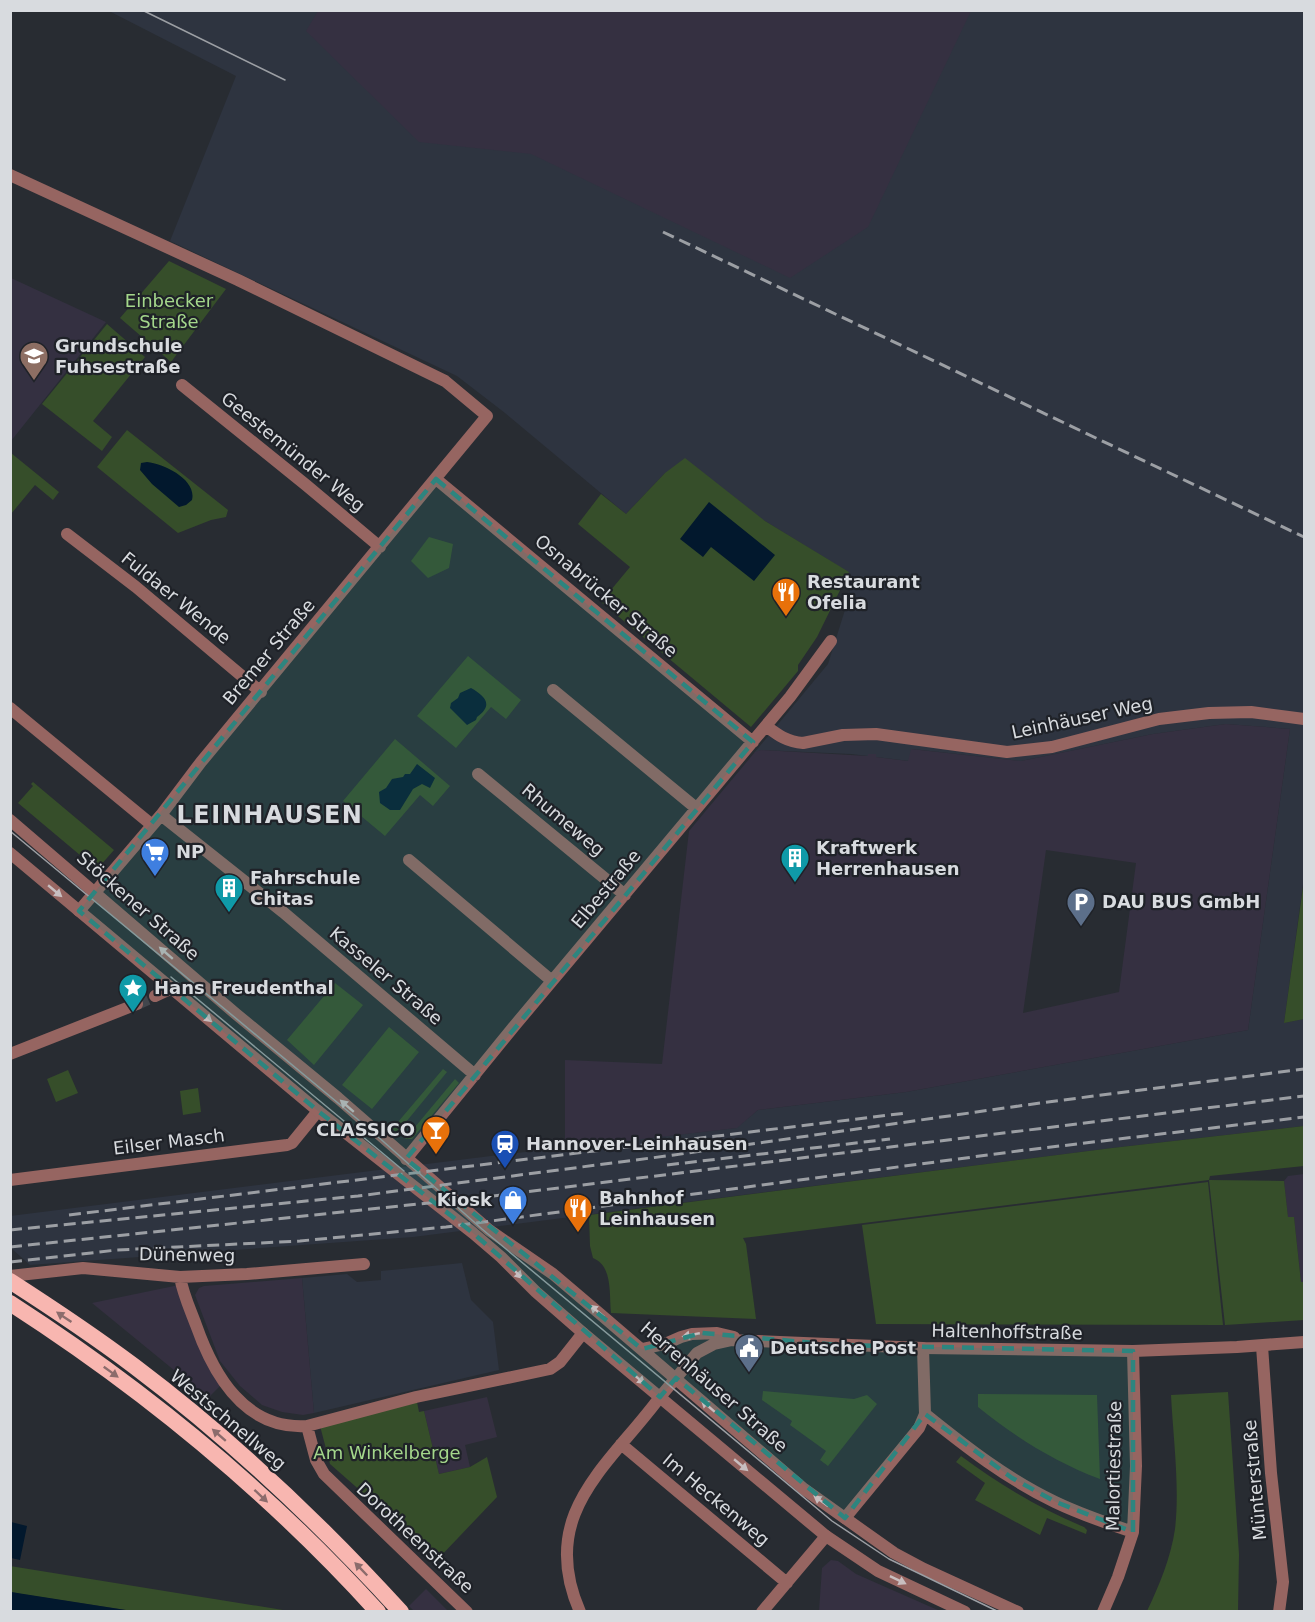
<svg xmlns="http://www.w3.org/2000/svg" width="1315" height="1622" viewBox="0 0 1315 1622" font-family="'DejaVu Sans',sans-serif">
<rect width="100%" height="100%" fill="#282c32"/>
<path fill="#2e3440" d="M109,11H1302L1304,15V877L1284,1023L1304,1019V1126L1112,1148L413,1237L30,1265L11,1248L10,1216L499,1155L736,1128L758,1110L906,1092L1248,1030L1290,729L1226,724L1153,734L1021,761L912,749L909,761L851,754L761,750L754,753L828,664L850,594L848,572L765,521L665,473L626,514L505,413L457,376L170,241L236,76Z
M462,1263L471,1300L493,1322L499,1370L314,1413L302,1278L347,1274L357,1282L381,1280V1271Z"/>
<path fill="#353041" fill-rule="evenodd" d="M318,11V10L971,11L868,227L790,278L531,154L419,142L306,31Z
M1226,724L1290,729L1248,1030L906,1092L758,1110L737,1128L565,1148V1060L662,1064L689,831L755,752L761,750L868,756V754H876V757L908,761L911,749L1021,761L1153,734ZM1046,850L1136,863L1119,992L1023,1013Z
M302,1278L314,1413L303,1415L282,1412L262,1405L240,1386L220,1361L195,1295L199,1288L204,1286Z
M179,1285L222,1384L208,1398L92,1303Z
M487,1397L497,1437L465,1445L470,1467L439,1474L424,1411Z
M831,1560L838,1561L856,1574L940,1611H819L822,1568Z
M426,1589L448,1611H449H414L409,1606Z"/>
<path fill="#343041" d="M11,278L106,322L11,441Z
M1304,1174V1282H1301L1294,1218H1288L1284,1181L1288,1176Z"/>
<path fill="#364e2a" d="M169,261L226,289L171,362L120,318Z
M107,324L145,357L93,421L112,437L102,451L42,404Z
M127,430L228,510L226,517L211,520L178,533L97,467Z
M11,453L59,492L53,500L35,485L11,514Z
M685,458L765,521L849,572L817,637L798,665V671L751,727L601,602L630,567L578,524L601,494L626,514L665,473Z
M429,537L453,544L449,568L428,578L411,561Z
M468,656L521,700L506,719L491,707L456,748L417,716Z
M395,739L450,786L433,806L420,795L385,836L343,801Z
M33,782L114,850L99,867L93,866L18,803L33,786L31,784Z
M1304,877V1019L1284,1023L1303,887Z
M335,983L363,1005L314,1065L287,1040Z
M389,1027L419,1052L372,1109L342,1085Z
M443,1069L447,1072L397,1133L392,1129Z
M68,1070L78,1093L56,1102L47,1079Z
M455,1079L459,1083L412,1139H405Z
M198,1088L201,1112L183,1115L180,1091Z
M1304,1126V1166L1210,1176L1209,1180L1284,1181L1288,1217H1294L1301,1282H1304V1320L1225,1325L1209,1180L743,1238L746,1244L756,1319L611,1313C609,1294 613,1266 593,1258L590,1246L589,1215L1112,1148Z
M1208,1182L1223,1325L876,1324L862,1225Z
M763,1391L854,1399L867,1395L877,1404L828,1466L820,1460L826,1451L790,1425L792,1421L762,1400Z
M1228,1392L1239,1554L1238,1611H1147C1159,1586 1171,1557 1175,1529C1180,1487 1173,1436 1171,1395Z
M978,1394L1097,1395L1100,1479C1055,1462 1015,1437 978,1407Z
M416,1397L419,1412L424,1411L439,1474L470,1467L487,1457L497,1497L438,1559L330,1464L319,1422Z
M961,1456C999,1484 1040,1509 1084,1527L1087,1530L1086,1534L1047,1518L1040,1535L975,1500L985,1483L956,1462Z
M10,1566L289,1611H132L21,1594L11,1592Z"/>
<path fill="#02182d" d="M147,462C165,464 197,480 192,500L186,505L179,507L152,484L140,470L141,463Z
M709,502L775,555L754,581L711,547L703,557L680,539Z
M471,688C485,696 494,705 477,717L476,720L467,725L450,708L451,703L458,698L460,693Z
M417,764L435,778L430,788L422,784L413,789L400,810H390L380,803L379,792L386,788L392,779L403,777L405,774H410Z
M11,1522L27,1526L20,1560L11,1558Z
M11,1592L132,1611H11Z"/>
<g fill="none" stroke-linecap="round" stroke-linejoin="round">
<path stroke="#42464c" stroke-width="12" stroke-dasharray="12 6" stroke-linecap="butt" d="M137,1004L155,996"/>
<path stroke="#966561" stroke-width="12" d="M10,175L238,280L445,381L487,416L201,762L161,815L79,911
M182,385L306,485L380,547
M436,479L753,742
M67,534L136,587L261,692
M553,690L696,808
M10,708L152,825
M766,726C778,735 787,742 803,743L843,735L876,734L1007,752L1052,747L1159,719L1209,713L1251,712L1304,719
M478,774L625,895
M161,815L283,912L475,1075
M409,860L552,981
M155,996L172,988
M10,1054L137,1004
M406,1159L516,1024L790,697L831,641
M10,1180L287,1145L292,1143L318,1111
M10,1276L83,1268L180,1277L247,1274L364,1264
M180,1277C183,1294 190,1309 196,1325C214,1376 245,1430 307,1426L316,1460L324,1474L467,1612
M1262,1346L1271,1473L1283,1582L1279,1612
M925,1414C966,1447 1007,1479 1055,1502C1080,1514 1106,1523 1133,1532
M307,1426L416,1397L550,1369L560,1362L583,1333
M621,1444L787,1583
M845,1518L919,1428L925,1414L923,1348
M580,1612C537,1514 608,1467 660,1397
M762,1612L826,1536
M1103,1612L1118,1577L1133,1532L1136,1466L1133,1351"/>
<path stroke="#966561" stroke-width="12" d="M10,820L236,1014L338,1098L489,1230L553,1274L599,1313L804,1489L894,1553L924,1569L1018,1612
M10,853L318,1111L473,1233L501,1257L536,1292L583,1333L826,1536L878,1571L965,1612
M642,1349L665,1344L681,1337L692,1334L717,1333L734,1337
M660,1397L697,1353L714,1344L732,1340L923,1348L1133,1351L1237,1347L1304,1342"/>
<path stroke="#f8b6b0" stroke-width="16" d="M10,1281C52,1308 94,1336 134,1366C231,1439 319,1522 401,1612
M10,1303C145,1390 270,1493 378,1612"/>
<path stroke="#9c9fa4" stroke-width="1.5" d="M142,10L285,80
M10,831L367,1127L482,1229L832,1521L889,1559L999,1612
M171,977L404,1171"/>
<path stroke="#9c9fa4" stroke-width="3" stroke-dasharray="12 6" stroke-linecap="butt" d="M663,232L1304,537
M667,1165L890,1139
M69,1215L906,1113
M10,1230L358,1196L674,1155L1040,1103L1304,1069
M10,1247L485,1197L1304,1096
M10,1262L117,1250L300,1241L446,1227L1018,1151L1304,1117"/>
</g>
<defs><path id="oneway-solid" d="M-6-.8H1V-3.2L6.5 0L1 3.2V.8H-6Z" transform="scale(1.5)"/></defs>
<g fill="#c8bec0">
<use href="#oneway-solid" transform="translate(55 891) rotate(40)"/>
<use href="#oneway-solid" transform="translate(166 953) rotate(-139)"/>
<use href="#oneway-solid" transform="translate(205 1016) rotate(40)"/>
<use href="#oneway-solid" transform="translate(347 1106) rotate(-139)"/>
<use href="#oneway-solid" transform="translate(516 1272) rotate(45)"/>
<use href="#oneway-solid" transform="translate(597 1311) rotate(-141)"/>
<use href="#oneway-solid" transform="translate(691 1335) rotate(169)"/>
<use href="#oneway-solid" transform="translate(638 1378) rotate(40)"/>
<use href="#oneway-solid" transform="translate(708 1406) rotate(-139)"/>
<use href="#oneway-solid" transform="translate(741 1465) rotate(40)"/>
<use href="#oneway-solid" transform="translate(821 1501) rotate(-144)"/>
<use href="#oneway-solid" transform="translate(898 1580) rotate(26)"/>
</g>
<g fill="#8c6c6c">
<use href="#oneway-solid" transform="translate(64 1317) rotate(-146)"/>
<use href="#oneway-solid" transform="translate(111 1372) rotate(36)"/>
<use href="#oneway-solid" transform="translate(219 1435) rotate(-139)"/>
<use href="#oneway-solid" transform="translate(261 1496) rotate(43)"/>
<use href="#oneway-solid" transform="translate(361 1569) rotate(-134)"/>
</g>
<path fill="#2d857f" fill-opacity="0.2" stroke="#2d857f" stroke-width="4.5" stroke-dasharray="12 8" stroke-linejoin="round" d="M436,479L753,742L406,1159L642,1349L702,1333L838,1345L1133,1351V1532L1056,1502L1012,1478L925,1414L845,1518L676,1378L660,1397L473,1233L318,1111L79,911Z"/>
<defs>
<g id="school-pin" transform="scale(1.5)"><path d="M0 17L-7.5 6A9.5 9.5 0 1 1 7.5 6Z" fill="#8d6e63" stroke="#1f2228"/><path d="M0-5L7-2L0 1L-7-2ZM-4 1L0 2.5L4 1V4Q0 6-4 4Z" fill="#fff"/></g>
<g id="restaurant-pin" transform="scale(1.5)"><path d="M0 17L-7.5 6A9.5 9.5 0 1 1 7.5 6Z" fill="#e8710a" stroke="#1f2228"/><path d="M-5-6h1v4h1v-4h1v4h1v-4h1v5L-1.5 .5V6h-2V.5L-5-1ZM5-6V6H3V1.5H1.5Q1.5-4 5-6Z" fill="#fff"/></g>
<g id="supermarket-pin" transform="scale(1.5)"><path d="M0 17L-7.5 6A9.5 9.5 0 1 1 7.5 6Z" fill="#3f7fe0" stroke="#1f2228"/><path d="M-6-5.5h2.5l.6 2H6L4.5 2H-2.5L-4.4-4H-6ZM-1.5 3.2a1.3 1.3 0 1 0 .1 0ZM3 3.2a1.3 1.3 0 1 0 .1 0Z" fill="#fff"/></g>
<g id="building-pin" transform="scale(1.5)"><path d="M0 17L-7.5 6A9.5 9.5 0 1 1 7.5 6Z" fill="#0f9aa8" stroke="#1f2228"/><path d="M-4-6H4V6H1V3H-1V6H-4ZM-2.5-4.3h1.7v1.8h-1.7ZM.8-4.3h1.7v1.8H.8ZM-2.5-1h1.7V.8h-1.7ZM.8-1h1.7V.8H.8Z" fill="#fff"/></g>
<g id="parking-pin" transform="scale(1.5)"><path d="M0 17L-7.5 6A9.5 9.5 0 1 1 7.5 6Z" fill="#5c6f8a" stroke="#1f2228"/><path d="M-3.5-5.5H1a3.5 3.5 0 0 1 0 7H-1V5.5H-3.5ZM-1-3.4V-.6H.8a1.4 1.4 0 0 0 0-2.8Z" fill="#fff"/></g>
<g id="sight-pin" transform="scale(1.5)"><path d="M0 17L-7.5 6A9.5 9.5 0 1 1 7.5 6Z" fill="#0f9aa8" stroke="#1f2228"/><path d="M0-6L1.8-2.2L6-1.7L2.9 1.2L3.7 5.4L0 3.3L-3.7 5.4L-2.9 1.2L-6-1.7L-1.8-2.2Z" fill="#fff"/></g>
<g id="bar-pin" transform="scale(1.5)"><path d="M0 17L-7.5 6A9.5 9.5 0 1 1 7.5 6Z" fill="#e8710a" stroke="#1f2228"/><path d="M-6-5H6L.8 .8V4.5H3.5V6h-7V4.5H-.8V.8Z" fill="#fff"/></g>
<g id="station-pin" transform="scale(1.5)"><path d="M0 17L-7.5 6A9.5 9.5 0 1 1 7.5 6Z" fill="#1a4fb4" stroke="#1f2228"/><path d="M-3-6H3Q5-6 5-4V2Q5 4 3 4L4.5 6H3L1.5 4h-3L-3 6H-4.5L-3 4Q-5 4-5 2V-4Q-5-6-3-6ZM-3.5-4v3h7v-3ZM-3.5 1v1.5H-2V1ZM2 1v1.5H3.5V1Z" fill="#fff"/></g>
<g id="shop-pin" transform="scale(1.5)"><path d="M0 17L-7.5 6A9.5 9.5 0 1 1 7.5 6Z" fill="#3f7fe0" stroke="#1f2228"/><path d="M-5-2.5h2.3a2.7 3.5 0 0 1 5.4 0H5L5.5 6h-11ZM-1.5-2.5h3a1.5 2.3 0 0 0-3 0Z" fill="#fff"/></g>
<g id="civic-pin" transform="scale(1.5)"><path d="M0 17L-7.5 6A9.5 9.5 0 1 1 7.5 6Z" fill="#5c6f8a" stroke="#1f2228"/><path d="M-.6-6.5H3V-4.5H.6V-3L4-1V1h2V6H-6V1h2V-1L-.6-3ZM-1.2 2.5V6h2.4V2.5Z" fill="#fff"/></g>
</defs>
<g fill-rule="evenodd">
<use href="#school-pin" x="34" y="356"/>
<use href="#restaurant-pin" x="786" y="592"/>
<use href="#supermarket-pin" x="155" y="852"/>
<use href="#building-pin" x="795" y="858"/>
<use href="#building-pin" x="229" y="888"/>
<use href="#parking-pin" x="1081" y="902"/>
<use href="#sight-pin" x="133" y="988"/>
<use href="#bar-pin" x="436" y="1130"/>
<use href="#station-pin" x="505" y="1144"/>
<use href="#shop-pin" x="513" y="1200"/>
<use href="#restaurant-pin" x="578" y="1208"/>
<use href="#civic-pin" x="749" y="1348"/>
</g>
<g text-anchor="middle" stroke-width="4.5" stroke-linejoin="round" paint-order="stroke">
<g font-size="18" fill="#a4d78b" stroke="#1f2228">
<text x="169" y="307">Einbecker<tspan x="169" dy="21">Straße</tspan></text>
<text x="387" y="1459">Am Winkelberge</text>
</g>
<g font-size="18" font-weight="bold" fill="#d8dbdf" stroke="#1f2228" text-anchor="start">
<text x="55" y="352">Grundschule<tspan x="55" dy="21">Fuhsestraße</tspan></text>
<text x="807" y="588">Restaurant<tspan x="807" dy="21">Ofelia</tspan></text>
<text x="816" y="854">Kraftwerk<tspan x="816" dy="21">Herrenhausen</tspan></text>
<text x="176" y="858">NP</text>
<text x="250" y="884">Fahrschule<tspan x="250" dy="21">Chitas</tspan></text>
<text x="1102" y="908">DAU BUS GmbH</text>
<text x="154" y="994">Hans Freudenthal</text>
<text x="415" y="1136" text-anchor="end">CLASSICO</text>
<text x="526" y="1150">Hannover-Leinhausen</text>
<text x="599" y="1204">Bahnhof<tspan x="599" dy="21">Leinhausen</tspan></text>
<text x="492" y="1206" text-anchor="end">Kiosk</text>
<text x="770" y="1354">Deutsche Post</text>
</g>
<g font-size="18" fill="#d8dbdf" stroke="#1f2228">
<text transform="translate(293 452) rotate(39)" y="6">Geestemünder Weg</text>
<text transform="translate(606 596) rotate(40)" y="6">Osnabrücker Straße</text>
<text transform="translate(176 598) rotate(39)" y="6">Fuldaer Wende</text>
<text transform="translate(269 652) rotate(-50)" y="6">Bremer Straße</text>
<text transform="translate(1082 718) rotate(-12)" y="6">Leinhäuser Weg</text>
<text transform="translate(563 820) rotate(40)" y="6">Rhumeweg</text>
<text transform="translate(606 889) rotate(-50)" y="6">Elbestraße</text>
<text transform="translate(138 906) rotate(41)" y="6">Stöckener Straße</text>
<text transform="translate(386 976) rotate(40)" y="6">Kasseler Straße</text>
<text transform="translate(169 1142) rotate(-7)" y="6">Eilser Masch</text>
<text transform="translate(187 1255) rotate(1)" y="6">Dünenweg</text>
<text transform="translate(1007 1332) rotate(1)" y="6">Haltenhoffstraße</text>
<text transform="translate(714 1387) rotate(41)" y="6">Herrenhäuser Straße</text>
<text transform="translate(228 1420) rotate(40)" y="6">Westschnellweg</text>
<text transform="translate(1114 1466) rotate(-89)" y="6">Malortiestraße</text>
<text transform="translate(1255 1480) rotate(-95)" y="6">Münterstraße</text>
<text transform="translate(716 1500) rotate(40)" y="6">Im Heckenweg</text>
<text transform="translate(415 1538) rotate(43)" y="6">Dorotheenstraße</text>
</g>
<g font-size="24" font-weight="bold" letter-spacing="1.5" fill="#d8dbdf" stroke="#1f2228">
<text x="270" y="823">LEINHAUSEN</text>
</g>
</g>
<rect width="1315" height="1622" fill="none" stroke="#d8dbdf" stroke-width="24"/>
</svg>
